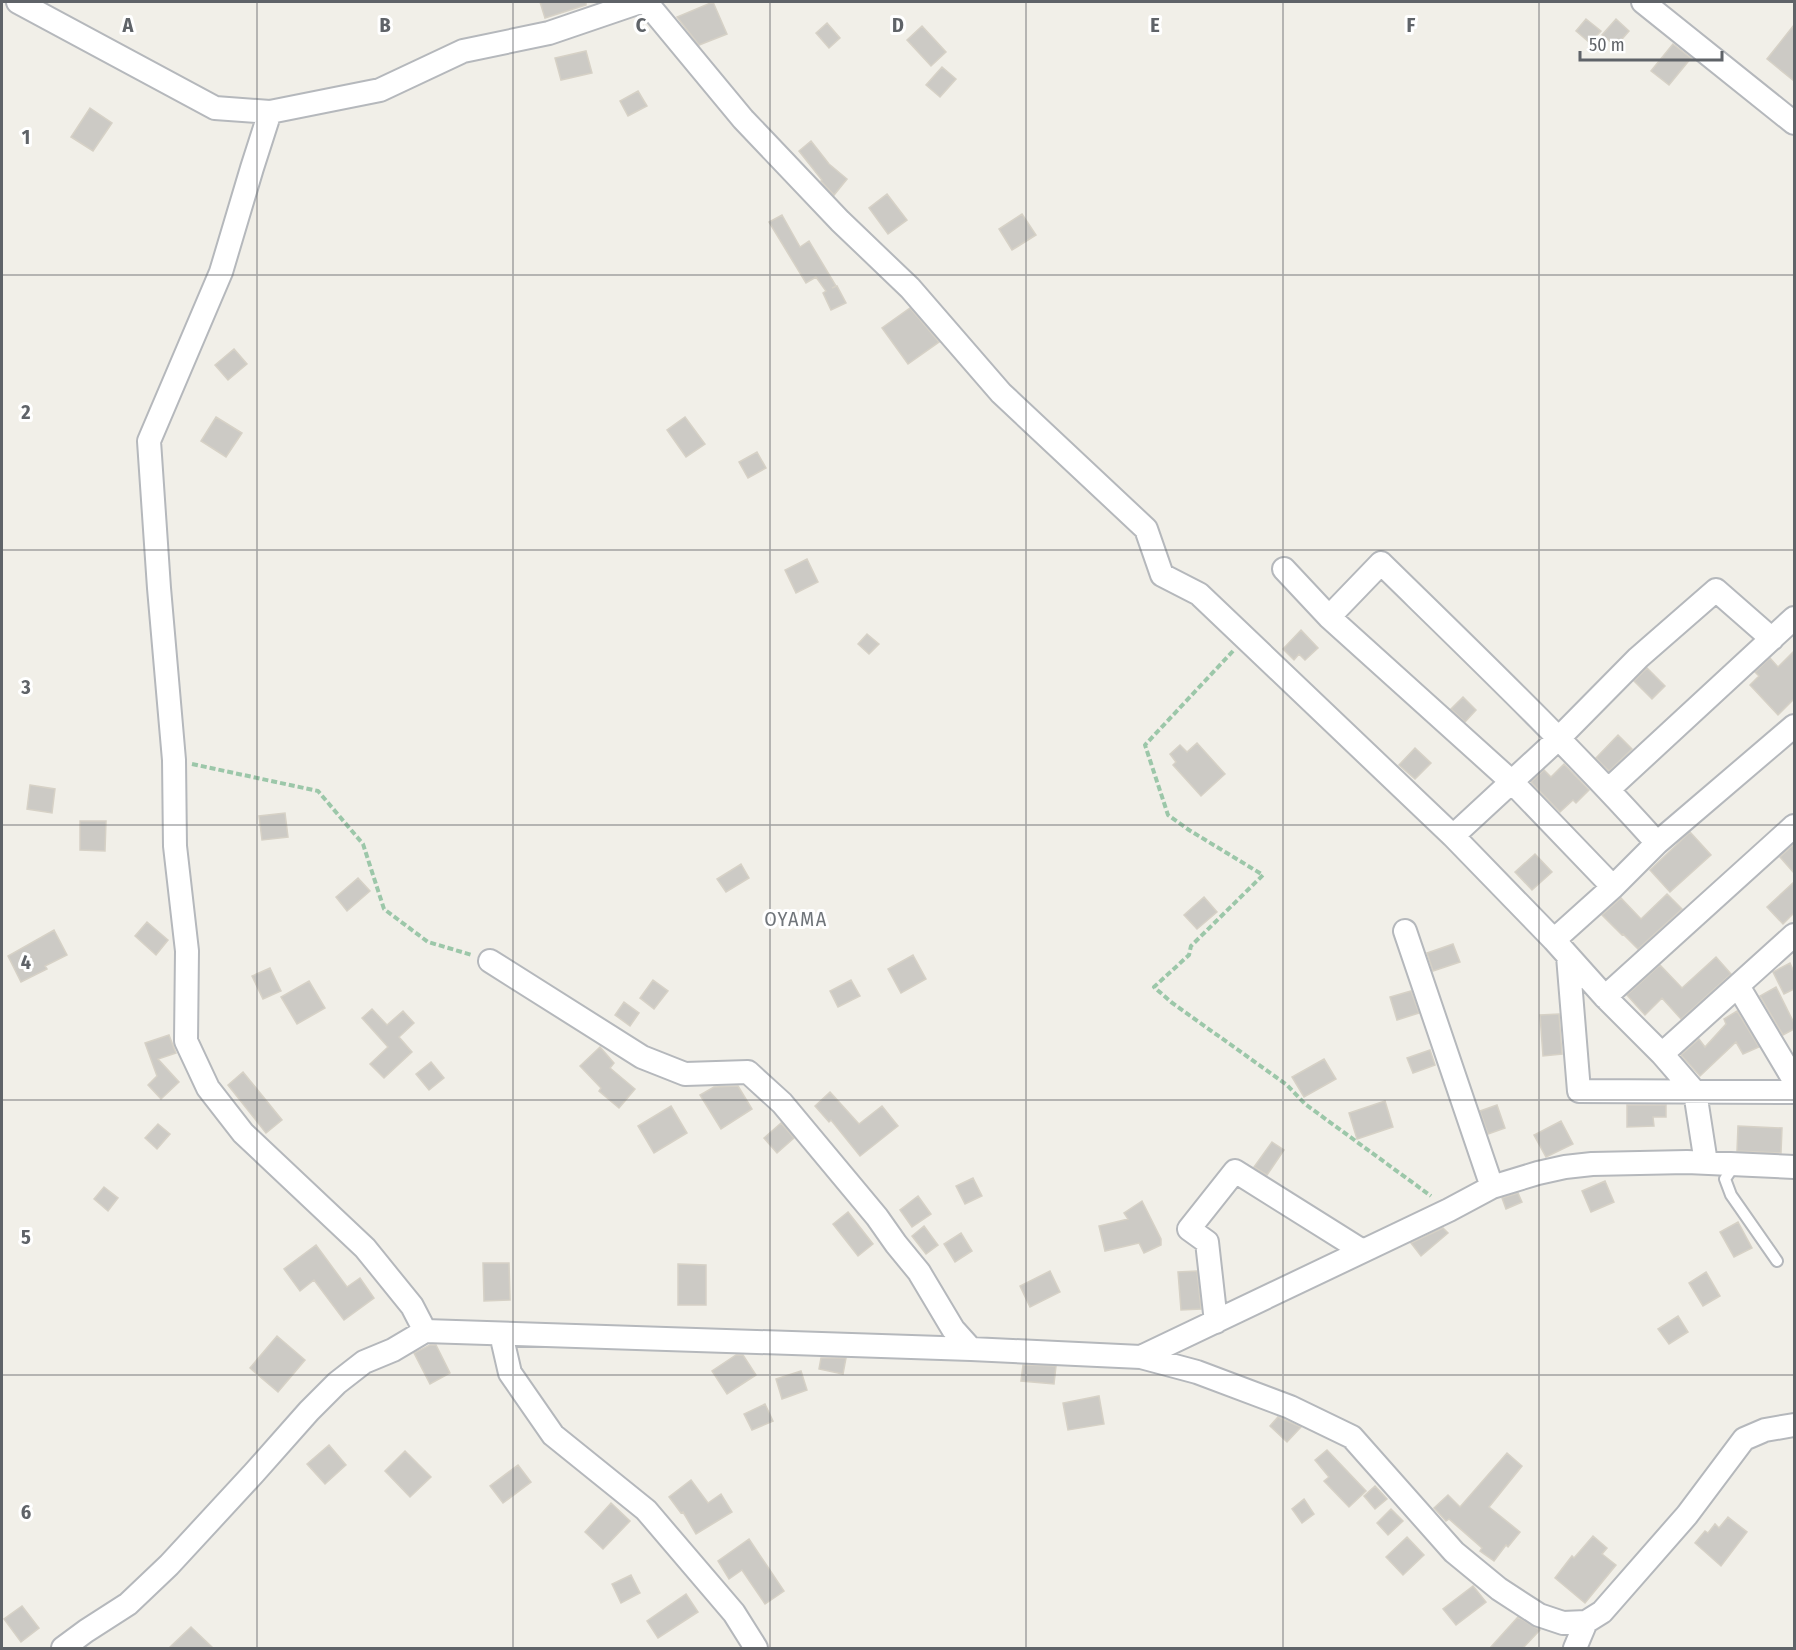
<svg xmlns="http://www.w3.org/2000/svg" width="1796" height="1650" viewBox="0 0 1796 1650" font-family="'Fira Sans Condensed',sans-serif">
<rect width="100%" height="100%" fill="#f1efe8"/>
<path fill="#cccac5" stroke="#d6d1c6" stroke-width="1.5" d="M540,2H586V5L545,18Z
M713,2L727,34L699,45L677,17Z
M1586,19L1601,31L1590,43L1576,31Z
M1616,19L1629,31L1616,46L1602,35Z
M827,23L840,38L829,48L816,33Z
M1794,25V81L1767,59Z
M922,26L946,52L931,66L907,40Z
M1673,44L1691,58L1669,85L1651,71Z
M586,51L592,73L561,80L555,58Z
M942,67L956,79L940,97L926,85Z
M638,91L647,106L628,116L620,101Z
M90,108L112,123L93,151L71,137Z
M811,141L829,164L847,179L834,195L821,181L822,180L799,151Z
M887,194L907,220L888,234L869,208Z
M1022,214L1036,235L1012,250L999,229Z
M782,215L800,247L809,241L836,286L832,288L837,286L846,303L831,310L823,293L826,291L816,277L806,283L769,222Z
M910,308L939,342L908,364L882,328Z
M234,349L247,364L228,380L215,365Z
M216,417L242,433L226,457L201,441Z
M685,417L705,444L686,457L667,430Z
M757,452L766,468L748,478L739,462Z
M807,559L818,582L796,593L785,570Z
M1301,630L1318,648L1305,660L1299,654L1294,660L1283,649Z
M867,634L879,644L869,654L858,644Z
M1794,651V699L1778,715L1750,685L1759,676L1755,672L1770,658L1778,667Z
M1647,668L1665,686L1652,699L1634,681Z
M1463,697L1476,710L1465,722L1451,709Z
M1618,735L1632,749L1609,771L1596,758Z
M1197,743L1225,774L1201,796L1173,765L1176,762L1170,754L1180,745L1187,752Z
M1415,748L1431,763L1415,779L1399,765Z
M1564,764L1589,790L1576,803L1573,800L1560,812L1531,782L1544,770L1551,777Z
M30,785L55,789L52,813L27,809Z
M285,813L288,837L262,840L259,816Z
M80,821H106L105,851L80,850Z
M1690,832L1711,855L1670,892L1650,870Z
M1794,844V873L1780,857Z
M1535,854L1552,872L1532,890L1515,872Z
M741,864L749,878L726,892L717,879Z
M358,878L370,891L347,911L336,897Z
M1794,882V913L1783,924L1767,907Z
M1667,894L1682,909L1638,949L1623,934L1622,935L1602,915L1621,898L1641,919Z
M1204,897L1217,912L1197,929L1184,915Z
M147,922L168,940L156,955L135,936Z
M54,930L67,955L45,966L47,969L21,982L8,956Z
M1453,944L1460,962L1433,971L1427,953Z
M913,955L926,979L901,993L888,969Z
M1716,957L1731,974L1681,1019L1662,998L1645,1015L1627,995L1660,965L1682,988Z
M1790,963L1794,972V989L1784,994L1773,972Z
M270,968L281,991L263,999L252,976Z
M653,980L668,991L654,1009L640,998Z
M851,980L860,996L838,1007L830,991Z
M309,981L325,1008L297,1024L281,997Z
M1776,987L1794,1023V1029L1783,1035L1760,996Z
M1411,991L1419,1013L1397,1020L1390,997Z
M624,1002L639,1013L630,1026L615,1015Z
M372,1009L387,1025L403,1011L414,1023L399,1037L412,1052L384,1078L370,1064L388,1047L362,1018Z
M1737,1011L1759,1047L1743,1054L1736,1042L1700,1076L1681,1055L1699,1039L1705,1047L1726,1024L1724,1019Z
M1559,1014L1562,1054L1543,1056L1540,1015Z
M169,1035L176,1053L158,1059L179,1082L161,1099L148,1085L157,1076L145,1043Z
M600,1047L614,1063L610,1068L635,1089L619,1108L599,1091L601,1088L580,1066Z
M1430,1050L1435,1065L1413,1073L1407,1058Z
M1324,1059L1336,1079L1304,1097L1292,1077Z
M431,1062L444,1078L429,1090L416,1074Z
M243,1072L282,1120L266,1133L228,1085Z
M738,1086L752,1109L721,1129L700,1095L714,1087Z
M830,1092L859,1124L882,1106L898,1126L860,1156L831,1120L829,1122L815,1106Z
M1385,1101L1393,1127L1357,1139L1349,1113Z
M1497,1105L1505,1128L1488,1134L1480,1111Z
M1627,1105H1666V1117H1653L1654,1126L1627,1127Z
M671,1106L687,1133L654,1153L638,1126Z
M1561,1121L1573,1144L1546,1157L1534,1135Z
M781,1123L794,1138L777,1153L764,1138Z
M158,1124L170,1134L157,1149L145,1138Z
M1738,1126L1782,1128L1781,1153L1737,1151Z
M1272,1142L1284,1150L1267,1175L1254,1167Z
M973,1178L982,1196L965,1204L956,1186Z
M1605,1181L1614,1202L1591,1212L1582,1191Z
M104,1187L118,1198L108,1211L94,1199Z
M1518,1193L1522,1202L1506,1209L1502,1198Z
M918,1196L931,1214L912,1227L900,1210Z
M1142,1201L1161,1239V1245L1144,1253L1139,1243L1105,1251L1099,1226L1128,1219L1124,1213Z
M848,1212L873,1244L858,1256L833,1224Z
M1738,1222L1752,1248L1734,1257L1720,1232Z
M924,1226L938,1245L926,1254L912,1236Z
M1443,1228L1448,1233L1421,1256L1411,1243Z
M961,1233L972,1251L955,1262L944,1244Z
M316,1245L347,1287L360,1278L374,1298L344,1320L314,1280L300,1291L284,1269Z
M483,1263H509L510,1300L484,1301Z
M678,1264L706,1265V1305H678Z
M1050,1271L1060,1292L1030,1307L1020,1286Z
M1197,1271L1201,1309L1181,1310L1178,1272Z
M1706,1272L1720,1296L1703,1306L1689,1283Z
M1678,1316L1688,1332L1669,1344L1658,1329Z
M277,1336L305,1360L278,1392L250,1368Z
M430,1345H436L450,1373L430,1384L414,1353Z
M736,1355H743L756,1375L727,1394L712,1371Z
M821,1358H846L843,1374L819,1369Z
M1023,1365L1056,1366L1054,1384L1021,1381Z
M801,1371L807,1390L782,1399L776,1379Z
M1099,1396L1104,1424L1068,1430L1063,1403Z
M765,1404L773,1421L752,1430L744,1414Z
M1278,1417L1301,1427L1287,1442L1270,1426Z
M329,1445L346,1465L325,1484L307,1464Z
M1327,1450L1366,1491L1349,1507L1324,1481L1329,1477L1315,1460Z
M405,1451L431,1477L410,1497L385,1471Z
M1507,1453L1522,1466L1489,1507L1520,1532L1508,1547L1506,1545L1494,1561L1480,1551L1482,1548L1449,1519L1446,1521L1434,1508L1448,1495L1460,1507Z
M518,1465L531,1482L503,1503L490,1486Z
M691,1480L708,1503L721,1494L732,1512L696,1534L683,1512L681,1513L669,1497Z
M1375,1486L1387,1499L1375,1509L1364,1496Z
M1304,1499L1314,1514L1302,1523L1292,1509Z
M611,1503L630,1521L603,1549L585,1532Z
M1391,1509L1403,1521L1388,1535L1377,1523Z
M1728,1517L1747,1532L1721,1566L1695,1543L1705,1531L1708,1533L1715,1524L1719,1528Z
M1593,1536L1607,1548L1602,1554L1616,1565L1585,1603L1555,1578L1572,1556L1574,1558Z
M1407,1537L1424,1555L1403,1575L1386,1557Z
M749,1539L784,1591L765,1604L742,1570L729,1579L718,1561Z
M631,1575L640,1593L621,1603L612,1584Z
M1473,1586L1486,1602L1456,1625L1443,1609Z
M686,1594L698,1612L658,1638L647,1621Z
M22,1606L39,1628L21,1642L4,1619Z
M1518,1617L1540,1630L1523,1648H1490Z
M191,1627L213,1648H169Z"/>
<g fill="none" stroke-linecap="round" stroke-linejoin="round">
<g stroke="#b5b8bc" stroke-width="14">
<path id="lane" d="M1736,1163L1725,1179L1731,1195L1777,1261"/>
</g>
<g stroke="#b5b8bc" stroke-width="26">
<path id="street" d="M18,2L215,108L270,112L380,90L463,51L549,33L640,2
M646,2L743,119L840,221L910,288L1001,393L1146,529L1162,575L1199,594L1453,836L1554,940L1605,997L1662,1054L1695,1092L1706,1163
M1643,2L1794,123
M270,112L252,168L221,272L149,441L159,588L174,760L175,846L187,951L186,1041L208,1088L243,1133L365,1248L412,1306L425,1331
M1284,569L1329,617L1512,782L1613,887
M1329,617L1381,563C1475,655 1570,746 1657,843
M1609,789L1794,618
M1453,836L1559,738L1638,658L1716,590L1772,639
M1405,931L1492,1187
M1554,940L1613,887L1657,843L1794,726
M1568,956L1579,1091L1794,1092
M490,961L642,1057L685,1074L748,1072L782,1103L877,1217L896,1244L919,1272L953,1329L971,1349
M1738,986L1794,1080
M1605,997L1794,826
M1662,1054L1794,935
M1216,1322L1207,1242L1189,1229L1235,1171L1361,1250
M501,1334L510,1373L553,1435L646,1510L734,1613L756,1648
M1141,1357L1449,1210L1492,1187L1538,1173L1565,1167L1592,1164L1687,1162L1794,1167
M63,1648L86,1631L128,1604L169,1565L254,1473L309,1411L337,1383L364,1362L393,1350L425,1331L971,1349L1141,1357L1197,1372L1290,1407L1352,1437L1454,1552L1499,1589L1539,1615L1563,1623L1586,1622L1602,1612L1687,1515L1744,1439L1765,1430L1794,1425
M1575,1648L1586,1622"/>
</g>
<path stroke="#9cc7a9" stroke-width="4" stroke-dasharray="6 3" stroke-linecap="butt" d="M1233,651L1145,745L1168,815L1189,830L1263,875L1191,946L1189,955L1154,987L1171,1002L1287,1085L1305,1104L1431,1196
M192,764L318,791L363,844L384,909L428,942L472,955"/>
<use href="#lane" stroke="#fff" stroke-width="10"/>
<use href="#street" stroke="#fff" stroke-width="22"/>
</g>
<path fill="none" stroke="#5f6368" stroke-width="1.5" stroke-opacity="0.55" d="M257,2V1648M513,2V1648M770,2V1648M1026,2V1648M1283,2V1648M1539,2V1648M2,275H1794M2,550H1794M2,825H1794M2,1100H1794M2,1375H1794"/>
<g text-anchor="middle" stroke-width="6" stroke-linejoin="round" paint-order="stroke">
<g font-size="20" letter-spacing="1.5" fill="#70757a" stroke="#fff">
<text x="796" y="926">OYAMA</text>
</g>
</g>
<g font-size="20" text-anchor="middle" font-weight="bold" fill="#5f6368" stroke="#fff" stroke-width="6" stroke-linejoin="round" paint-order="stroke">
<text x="128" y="32">A</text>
<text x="385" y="32">B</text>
<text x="641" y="32">C</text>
<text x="898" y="32">D</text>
<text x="1155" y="32">E</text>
<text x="1411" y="32">F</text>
<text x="26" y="144">1</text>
<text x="26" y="419">2</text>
<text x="26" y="694">3</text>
<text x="26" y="969">4</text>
<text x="26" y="1244">5</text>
<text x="26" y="1519">6</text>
</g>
<rect width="1796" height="1650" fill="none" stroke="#5f6368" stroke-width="6"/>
<path d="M1580 51v9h142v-9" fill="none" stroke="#5f6368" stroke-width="3"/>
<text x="1589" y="51" font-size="18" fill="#5f6368" stroke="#ffffff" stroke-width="4.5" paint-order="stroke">50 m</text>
</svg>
